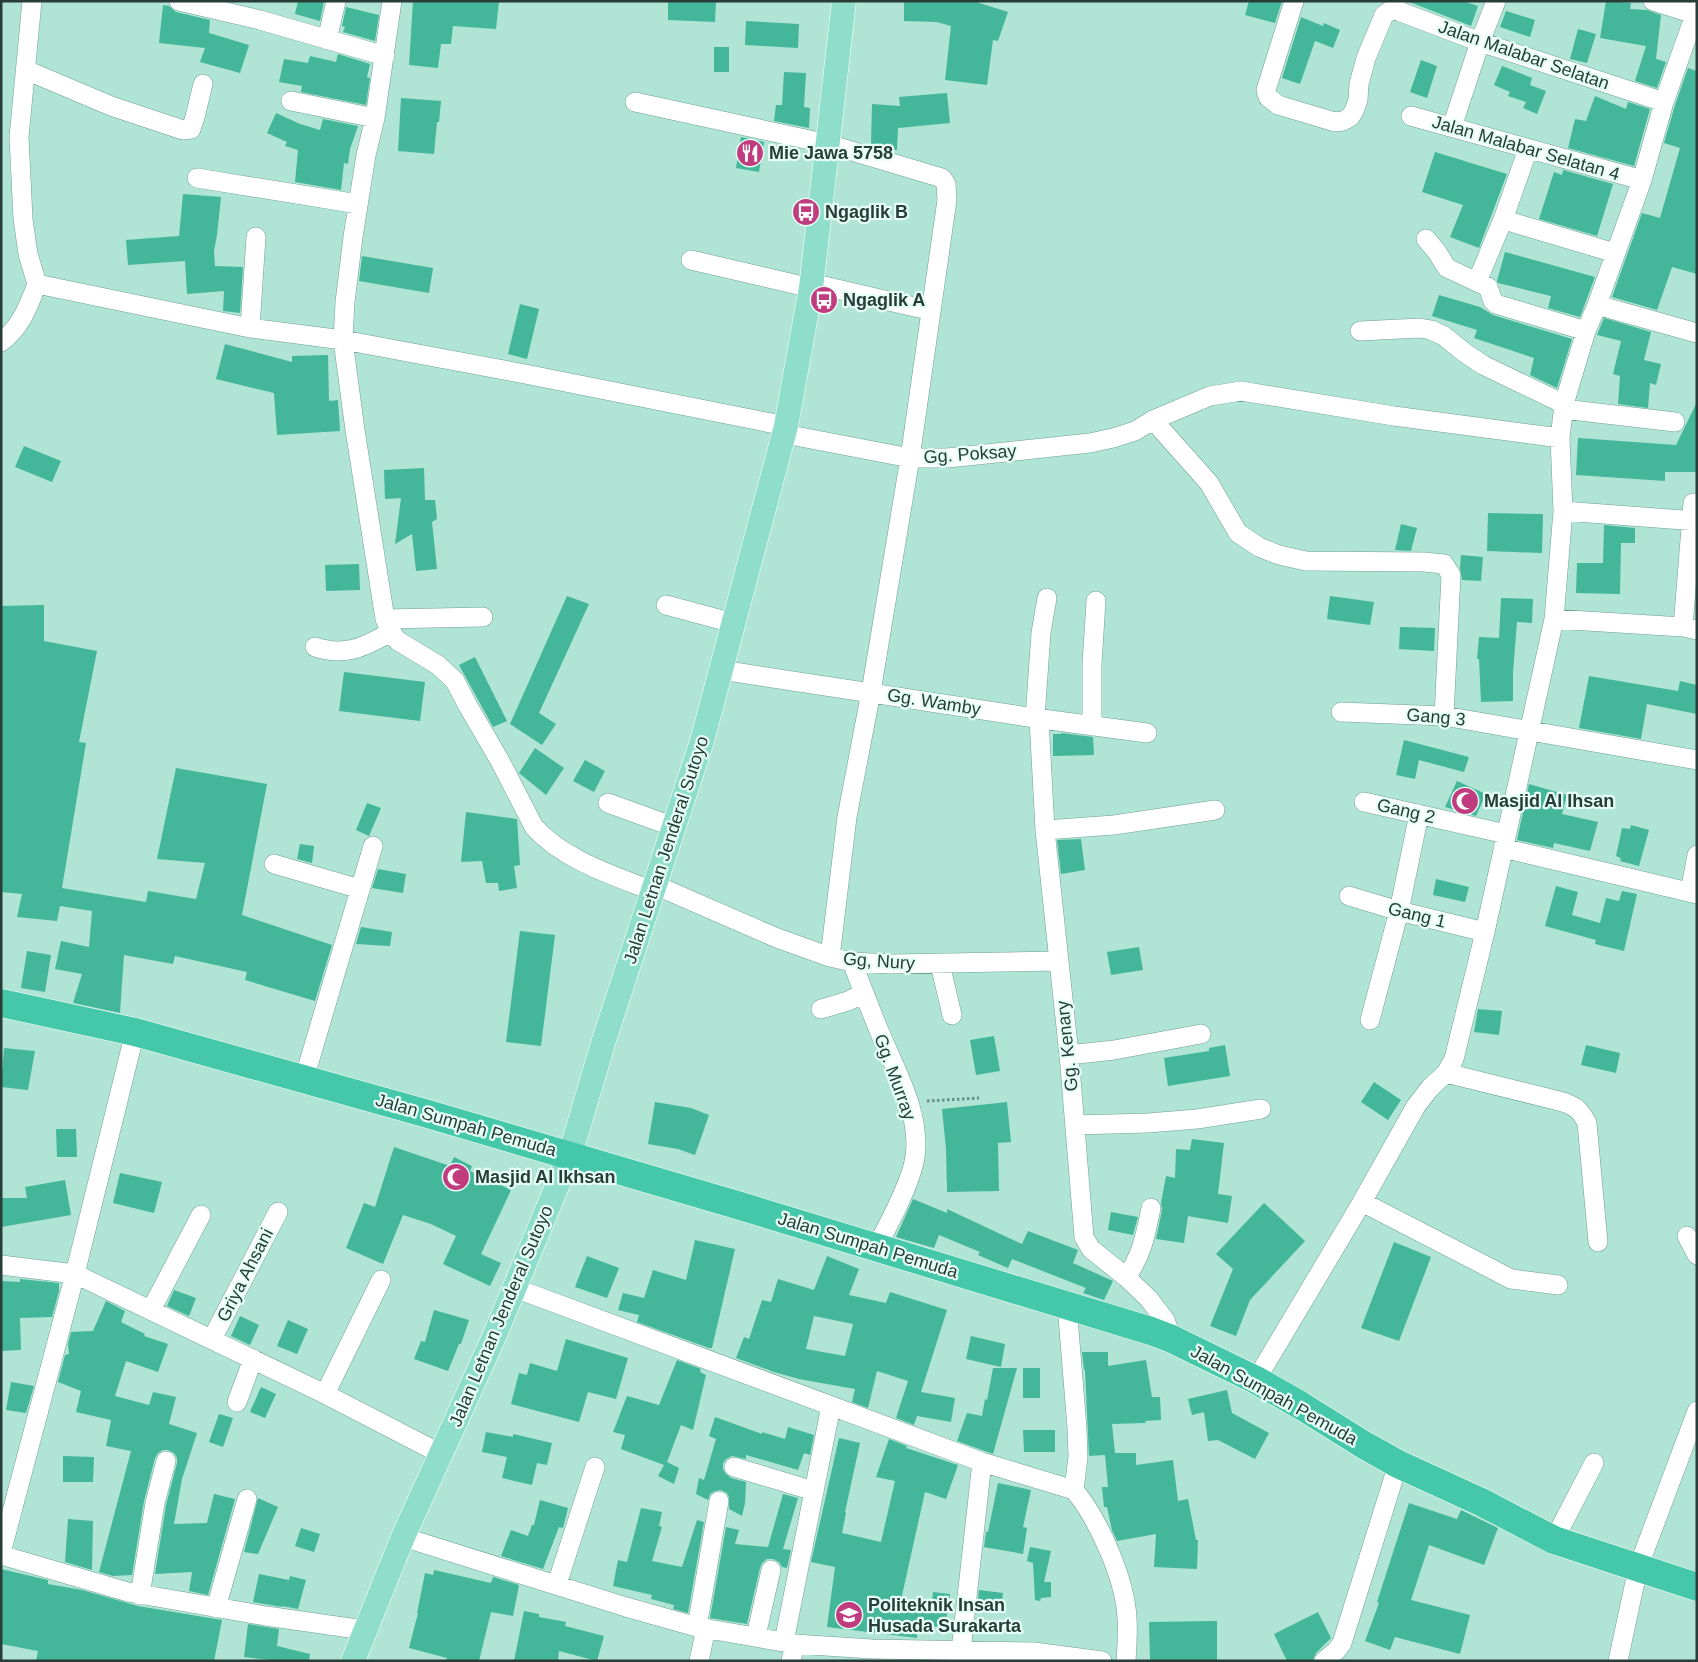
<svg xmlns="http://www.w3.org/2000/svg" width="1698" height="1662" viewBox="0 0 1698 1662" font-family="Arial,sans-serif">
<rect width="100%" height="100%" fill="#b0e4d4"/>
<path fill="#44b69a" fill-rule="evenodd" d="M298,1H324L320,21L295,14Z
M413,1H499L496,29L453,26L451,44H441L438,68L409,65Z
M668,1H716L715,22L668,20Z
M904,1H973L1008,12L998,41L993,40L987,85L945,80L951,26L937,22L904,21Z
M1249,1H1282L1275,23L1245,15Z
M1407,1H1463L1478,6L1471,26Z
M1606,1L1631,3L1630,9L1647,10L1661,15L1656,59L1666,62L1657,88L1635,81L1646,46L1600,38Z
M163,5L169,6L176,12L210,20L209,33L249,45L240,73L200,62L205,48L159,43Z
M346,7L379,15L375,41L343,32L345,27L342,26Z
M1506,11L1535,20L1530,37L1500,27Z
M1301,17L1323,26L1324,23L1340,30L1333,48L1315,41L1300,84L1282,78Z
M746,21L799,24L798,48L745,45Z
M1578,29L1596,34L1587,63L1570,59Z
M714,47H729V72H714Z
M338,54L370,64L367,77L370,78L366,105L301,92L302,86L279,82L284,59L308,63L310,56L336,62Z
M1421,60L1437,66L1427,98L1410,92Z
M1502,66L1532,78L1530,85L1546,91L1537,114L1523,108L1526,102L1508,96L1510,92L1494,85Z
M1688,68L1697,71V274L1672,267L1657,310L1612,297L1642,213L1660,218L1680,148L1664,143L1675,105Z
M784,72L806,73L804,107L810,108L809,128L774,121L776,105H782Z
M947,93L950,123L898,128L897,150H886L871,145L872,104L900,106L899,97Z
M1595,96L1626,109L1628,102L1650,109L1634,166L1568,148L1575,119L1586,121Z
M401,98L441,101L439,122H437L434,154L398,151Z
M276,113L300,124L320,130L323,119L358,126L350,149L348,164L344,163L341,190L295,182L298,150L285,146L287,142L267,133Z
M741,137L764,142L759,172L736,168Z
M1435,152L1507,174L1479,248L1450,237L1463,205L1422,192Z
M1563,170L1613,184L1597,236L1539,219L1554,172L1562,175Z
M183,194L221,197L217,235L214,251L215,266L243,267L240,313L223,311L224,291L187,294L185,261L128,265L126,240L179,236Z
M1505,252L1595,277L1580,317L1548,308L1551,296L1498,283L1497,281Z
M362,256L433,268L429,293L359,281Z
M1439,295L1480,307L1493,315L1572,339L1557,388L1530,375L1534,358L1474,338L1477,330L1432,316Z
M520,304L539,309L527,359L508,354Z
M1604,318L1651,332L1644,360L1661,364L1656,385L1650,383L1648,408L1618,404L1620,376L1613,374L1621,341L1597,335Z
M225,344L292,362V356L328,355L329,401L338,400L340,431L277,435L274,393L216,379Z
M1697,402V472H1665V481L1576,475L1578,438L1676,445Z
M24,446L61,461L52,482L15,467Z
M424,468L425,500H435L437,519L432,522L437,569L416,571L412,534L395,544L401,498L385,499L384,470Z
M1488,513L1543,514L1542,553L1487,551Z
M1401,524L1417,528L1411,551L1395,550Z
M1604,525L1635,528V543H1621L1620,594L1576,593L1577,563H1603Z
M1461,555L1483,557L1481,581L1462,580L1460,568Z
M359,564L360,590L326,591L325,565Z
M567,596L589,604L539,713L556,724L542,745L510,724Z
M1330,596L1374,602L1370,625L1327,619Z
M1501,598L1533,599L1532,623L1517,622L1513,672V701L1481,702L1479,659H1477L1479,637L1499,638Z
M44,605V641L97,651L79,742L86,743L62,888L146,902L148,891L196,899L205,863L157,859L176,768L267,784L242,915L332,945L315,1001L245,980L247,972L175,956L173,964L124,955L120,1013L73,1003L82,974L55,969L61,941L89,947L92,911L60,906L57,921L17,917L22,894L1,892V606Z
M1400,627L1435,628L1434,651L1399,649Z
M475,657L507,721L493,727L459,665Z
M344,672L425,682L420,721L339,711Z
M1589,676L1678,691L1680,681L1697,685V714L1647,704L1641,739L1579,728Z
M1061,733L1093,737L1094,755L1053,756V734H1061Z
M1404,740L1469,757L1464,772L1419,760L1415,779L1396,775Z
M535,748L564,768L546,795L519,773Z
M585,760L605,771L594,792L573,781Z
M1457,781L1486,794L1476,816L1445,807Z
M1529,784L1567,795L1562,814L1598,822L1590,851L1554,843L1553,848L1517,840Z
M367,803L381,808L369,836L356,830Z
M466,812L517,819L520,865L514,866L517,888L499,891L498,883H486L482,861L461,862Z
M1631,825L1649,830L1639,866L1620,861L1621,858L1616,856L1622,828L1630,829Z
M1081,839L1085,870L1061,874L1057,840Z
M300,844L314,846L312,863L297,859Z
M378,869L406,874L403,893L372,888Z
M1436,879L1469,887L1465,902L1433,895Z
M1556,886L1578,892L1572,915L1600,923L1606,898L1619,901L1622,891L1637,894L1624,951L1595,944L1596,940L1545,926Z
M361,927L392,932L390,946L356,944Z
M520,931L555,935L541,1046L506,1042Z
M1139,947L1143,970L1111,975L1107,952Z
M27,951L51,955L45,992L21,988Z
M1478,1009L1502,1011L1499,1035L1474,1032Z
M994,1036L1000,1071L976,1075L970,1040Z
M1225,1045L1230,1076L1168,1086L1164,1058L1209,1051V1048Z
M1586,1045L1620,1053L1616,1073L1581,1065Z
M4,1048L35,1051L28,1090L1,1087Z
M1374,1082L1401,1100L1388,1120L1361,1102Z
M655,1102L691,1108L709,1115L695,1155L678,1149L648,1144Z
M1007,1102L1011,1142L998,1143L999,1191L947,1192L946,1149L942,1109Z
M56,1129H76L77,1157H57Z
M1192,1139L1224,1143L1218,1194L1232,1196L1228,1223L1188,1216L1184,1243L1156,1239L1162,1210L1161,1203L1166,1176L1175,1178L1176,1149L1190,1150Z
M394,1147L450,1166L454,1157L472,1166L470,1171L511,1190L481,1254L501,1263L490,1286L443,1264L456,1236L431,1224L403,1215L383,1264L346,1248L364,1203L375,1207Z
M120,1173L162,1182L154,1213L113,1203Z
M65,1180L71,1215L1,1227V1198H27L25,1187Z
M913,1199L947,1213V1209L1022,1244L1028,1231L1078,1250L1073,1263L1113,1281L1104,1300L1083,1293L1086,1288L1012,1259L1008,1268L978,1255L980,1252L939,1235L934,1248L896,1237Z
M1264,1203L1305,1241L1250,1300L1236,1336L1210,1326L1233,1269L1216,1254Z
M1111,1212L1138,1217L1133,1235L1108,1230Z
M695,1240L735,1249L712,1348H709L637,1322L639,1315L618,1310L623,1293L644,1298L653,1270L686,1280Z
M1394,1242L1431,1257L1399,1341L1361,1328Z
M587,1256L619,1268L607,1298L575,1287Z
M827,1256L859,1269L849,1295L886,1303L890,1292L947,1310L921,1392L955,1398L951,1422L917,1416L914,1425L896,1418L908,1381L877,1371L868,1408L852,1402L855,1389L799,1379L774,1372L736,1358L744,1337L749,1339L762,1300L771,1302L778,1279L814,1290ZM814,1316L853,1324L845,1356L806,1349Z
M20,1279L59,1283V1291L52,1317L20,1318L21,1350L1,1351V1281L20,1282Z
M174,1290L196,1298L189,1316L167,1306Z
M106,1301L125,1311L121,1322L145,1334L144,1336L168,1344L158,1372L126,1361L115,1396L149,1405L153,1392L176,1397L169,1424L197,1433L182,1479L174,1524L207,1523L214,1494L235,1499L208,1595L189,1591L192,1572L155,1574L166,1505L177,1463V1458L174,1453L168,1450H163L158,1453L155,1458L144,1501L132,1575L113,1576L99,1572L131,1451L106,1446L111,1420L76,1412L81,1391L58,1382L65,1355L69,1354L68,1344L71,1332L93,1331Z
M434,1310L469,1320L461,1344H459L448,1371L414,1359L421,1341L425,1342Z
M240,1316L259,1325L250,1345L231,1336Z
M288,1320L308,1329L297,1354L277,1346Z
M971,1336L1005,1344L1001,1367L966,1359Z
M566,1339L628,1358L616,1399L588,1392L579,1422L511,1404L519,1373L527,1375L530,1363L557,1371Z
M1082,1352H1108V1366L1146,1360L1152,1397H1160L1161,1420L1145,1421L1146,1423L1112,1424L1115,1453H1136V1465L1173,1460L1178,1501L1188,1499L1196,1540H1198L1197,1569L1154,1567L1156,1534L1117,1541L1112,1530L1107,1507H1104L1102,1487H1108L1105,1455L1089,1456L1085,1370H1084Z
M677,1360L701,1369L700,1372L706,1375L693,1430L681,1425L667,1462L679,1468L674,1484L658,1476L664,1465L621,1449L625,1435L613,1432L627,1396L659,1405Z
M993,1368H1017L993,1454L957,1441L967,1413L982,1416L985,1399L987,1400Z
M1023,1368H1040V1398H1023Z
M11,1382L34,1386L26,1413L6,1410Z
M261,1387L276,1394L265,1418L250,1412Z
M1227,1390L1232,1413L1269,1433L1255,1459L1218,1440L1208,1441L1204,1412L1192,1415L1188,1399Z
M219,1414L233,1418L223,1447L209,1442Z
M715,1417L762,1434V1432L785,1439L788,1427L814,1435L810,1455L804,1453L798,1470L746,1455V1459L732,1456L726,1459L723,1463V1469L726,1474L731,1478L746,1482L745,1503L742,1516L729,1509V1497L727,1493L721,1490L715,1491L710,1494L708,1500L696,1494L699,1478L704,1480L716,1439L709,1436Z
M1023,1430H1055V1452H1024Z
M486,1432L513,1437V1434L552,1443L547,1465L537,1463L532,1485L502,1478L507,1457L482,1452Z
M839,1438L860,1443L845,1512L846,1513L842,1533L881,1542L895,1481L876,1477L889,1439L907,1446L906,1448L958,1465L946,1499L925,1492L901,1600L932,1604L933,1592L950,1594L945,1628L918,1624L917,1638L827,1627L835,1567L811,1562Z
M63,1456L94,1457L93,1482H63Z
M998,1483L1031,1490L1023,1527L1027,1528L1023,1554L984,1547L986,1532H988Z
M783,1494L798,1498L783,1549L791,1550L787,1568L782,1567L779,1562L773,1559H767L762,1563L760,1568L747,1624L710,1618L726,1527L739,1530L735,1544L768,1547Z
M258,1498L278,1507L258,1554L244,1552Z
M540,1500L568,1508L563,1528L559,1527L543,1569L501,1556L511,1530L528,1536L532,1525H534Z
M1409,1503L1457,1519L1461,1510L1498,1528L1484,1565L1429,1545L1411,1600L1470,1615L1460,1654L1395,1637L1390,1650L1365,1641L1379,1603L1377,1602Z
M641,1508L662,1512L659,1526L662,1527L652,1561L682,1567L697,1520L704,1522L688,1613L673,1609L674,1605L651,1599L652,1595L613,1586L618,1560L627,1562Z
M68,1519L93,1521L92,1570L65,1562Z
M301,1528L320,1534L314,1552L295,1546Z
M1030,1547L1051,1551L1044,1582H1051V1597L1041,1598L1040,1601L1035,1600L1033,1563L1027,1561Z
M1,1569L48,1580V1584L82,1590L138,1606L222,1620L214,1661H36L38,1651L1,1644Z
M434,1570L491,1583L493,1577L519,1585L513,1616L491,1612L479,1661H446L447,1658L409,1648L418,1613H417L425,1573L433,1575Z
M259,1574L289,1580L290,1576L306,1580L298,1609L282,1606V1607L253,1602Z
M979,1590L1003,1593L1001,1611L977,1608Z
M524,1611L539,1614V1617L566,1622L565,1626L604,1636L597,1661L559,1651L558,1661H514Z
M1318,1612L1331,1638L1316,1653L1313,1660L1287,1661L1274,1634Z
M1217,1621V1661H1150L1149,1622Z
M248,1624L279,1629L277,1646L310,1654L309,1661H279L244,1657Z"/>
<g fill="none" stroke-linecap="round" stroke-linejoin="round">
<g stroke="#6fa192" stroke-width="20">
<path id="minor" d="M32,1L19,137L23,219L28,254L37,284
M179,1L260,20L385,56
M392,1L375,118L366,155L353,237L345,302L343,340L355,430L385,619L391,632L398,641L438,665L455,681L468,706L500,761L534,827C564,860 612,875 653,891
M1294,1L1266,90L1268,97L1278,105L1335,122L1343,121L1350,117L1354,111L1358,100L1359,84L1366,58L1384,15L1393,9
M1396,1L1393,9L1480,42L1664,102
M1653,1L1694,14
M327,40L336,1
M26,70L111,106L183,130L191,129L195,117L203,84
M291,101L375,118
M635,102L828,144L942,178L946,184L947,200L910,458L871,692L847,817L830,957
M1411,116L1642,180
M1452,127L1480,42L1496,1
M197,178L358,204
M1504,217L1511,222L1615,253
M1426,239L1437,252L1447,268L1488,287L1493,301L1496,304L1586,331
M691,260L811,288
M1477,282L1504,217L1528,149
M811,283L919,308
M37,284L250,328L343,340L525,374L786,426
M1597,305L1697,333
M250,328L256,237
M1360,331L1420,328L1431,330L1444,336L1465,353L1483,365L1564,404
M1,342C21,327 28,307 37,284
M1563,409L1675,422
M1153,420L1209,483L1238,533L1259,547L1279,555L1306,561L1424,562L1444,564L1451,575L1444,716
M785,434L910,458H947L977,455L1090,443L1113,438L1135,431L1153,420L1210,396L1241,391L1394,416L1560,438
M1563,511L1697,521
M666,605L733,623
M385,619L483,617
M1554,619L1683,627L1697,630
M1683,627L1693,503
M315,647C346,657 364,647 391,632
M721,670L1035,718L1147,733
M1341,712L1444,716L1697,760
M1035,718L1041,633L1047,598
M1039,719L1045,830L1069,1055L1084,1237L1091,1249L1126,1277L1149,1299L1165,1320L1172,1339
M1092,726V664L1096,601
M1364,802L1506,834
M608,803L674,827
M1045,830L1114,825L1215,810
M1503,848L1697,894
M274,864L360,889
M655,885L777,938L830,957L852,962L891,964L1058,961
M1690,892L1697,855
M1349,896L1399,911L1485,932
M852,962C861,985 870,1009 880,1033C896,1071 921,1114 915,1157C911,1183 889,1224 876,1248
M940,964L952,1015
M821,1009L848,1001L864,993
M1370,1020L1399,911L1419,814
M1069,1055L1114,1050L1201,1034
M1446,1073L1563,1102C1577,1107 1580,1110 1587,1123L1598,1242
M304,1079L373,846
M1075,1125L1148,1123L1197,1119L1261,1109
M1362,1202L1511,1279L1558,1285
M1687,1236L1697,1255
M1,1265L75,1274L325,1394L441,1454
M1126,1277C1142,1256 1146,1233 1151,1208
M515,1288L982,1462L1074,1490
M1067,1305L1077,1428L1078,1457L1074,1490C1099,1520 1125,1579 1127,1618C1128,1632 1127,1647 1126,1661
M151,1310L201,1215
M212,1339L278,1212
M1256,1380L1362,1202L1416,1106L1430,1088L1446,1073L1454,1059L1485,932L1554,619L1563,511L1560,438L1564,404L1586,331L1597,305L1642,180L1664,102L1697,9
M325,1394L381,1280
M237,1402L253,1359
M734,1467L814,1491
M403,1537L626,1607L697,1627L795,1644L872,1649L1034,1652L1102,1661
M1554,1540L1594,1463
M1,1553L75,1274L135,1032
M1,1555L128,1592L266,1616L364,1630
M557,1584L595,1467
M140,1595L155,1503L166,1461
M216,1608L247,1499
M697,1627L719,1501
M756,1636L771,1570
M784,1642L831,1406
M961,1651L982,1462
M699,1661L706,1628
M791,1661L795,1644
M1324,1661L1336,1651L1342,1643L1398,1464
M1618,1661L1638,1568L1697,1411"/>
</g>
<g stroke="#fff" stroke-width="25">
<path id="major" d="M353,1661L403,1537L494,1337L570,1155L604,1040L702,741L786,426L811,288L844,1"/>
</g>
<g stroke="#fff" stroke-width="29">
<path id="highway" d="M1,1003L135,1032L428,1114L737,1205L1151,1331L1172,1339L1256,1380L1300,1405L1364,1445L1398,1464L1481,1502L1554,1540L1697,1587"/>
</g>
<path stroke="#6a8e84" stroke-width="3" stroke-dasharray="2.5 2.5" stroke-linecap="butt" d="M927,1101L979,1098"/>
<use href="#minor" stroke="#fff" stroke-width="19"/>
<use href="#major" stroke="#8fdecb" stroke-width="24"/>
<use href="#highway" stroke="#45c8a9" stroke-width="28"/>
</g>
<defs>
<g id="restaurant-disc" transform="scale(1.4375)"><circle r="9.5" fill="#c13c7e" stroke="#e5fff6"/><path d="M-5-6h1v4h1v-4h1v4h1v-4h1v5L-1.5 .5V6h-2V.5L-5-1ZM5-6V6H3V1.5H1.5Q1.5-4 5-6Z" fill="#fff"/></g>
<g id="bus-disc" transform="scale(1.4375)"><circle r="9.5" fill="#c13c7e" stroke="#e5fff6"/><path d="M-5-6H5V4H4V6H2V4H-2V6H-4V4H-5ZM-3.5-4V0h7V-4ZM-3.5 1.2v1.5H-2V1.2ZM2 1.2v1.5H3.5V1.2Z" fill="#fff"/></g>
<g id="mosque-disc" transform="scale(1.4375)"><circle r="9.5" fill="#c13c7e" stroke="#e5fff6"/><path d="M3.5-4.9A6 6 0 1 0 3.5 4.9A5 5 0 1 1 3.5-4.9Z" fill="#fff"/></g>
<g id="university-disc" transform="scale(1.4375)"><circle r="9.5" fill="#c13c7e" stroke="#e5fff6"/><path d="M0-5L7-2L0 1L-7-2ZM-4 1L0 2.5L4 1V4Q0 6-4 4Z" fill="#fff"/></g>
</defs>
<g fill-rule="evenodd">
<use href="#restaurant-disc" x="750" y="153"/>
<use href="#bus-disc" x="806" y="212"/>
<use href="#bus-disc" x="824" y="300"/>
<use href="#mosque-disc" x="1465" y="801"/>
<use href="#mosque-disc" x="456" y="1177"/>
<use href="#university-disc" x="849" y="1615"/>
</g>
<g text-anchor="middle" stroke-width="4.5" stroke-linejoin="round" paint-order="stroke">
<g font-size="18" fill="#283d37" stroke="#e5fff6">
<text transform="translate(1524 55) rotate(19)" y="6">Jalan Malabar Selatan</text>
<text transform="translate(1526 148) rotate(16)" y="6">Jalan Malabar Selatan 4</text>
<text transform="translate(970 454) rotate(-4)" y="6">Gg. Poksay</text>
<text transform="translate(934 702) rotate(9)" y="6">Gg. Wamby</text>
<text transform="translate(1436 717) rotate(5)" y="6">Gang 3</text>
<text transform="translate(1406 811) rotate(13)" y="6">Gang 2</text>
<text transform="translate(666 850) rotate(-72)" y="6">Jalan Letnan Jenderal Sutoyo</text>
<text transform="translate(1417 915) rotate(14)" y="6">Gang 1</text>
<text transform="translate(879 961) rotate(4)" y="6">Gg, Nury</text>
<text transform="translate(1067 1046) rotate(-96)" y="6">Gg. Kenary</text>
<text transform="translate(895 1077) rotate(70)" y="6">Gg. Murray</text>
<text transform="translate(466 1125) rotate(16)" y="6">Jalan Sumpah Pemuda</text>
<text transform="translate(868 1245) rotate(17)" y="6">Jalan Sumpah Pemuda</text>
<text transform="translate(245 1275) rotate(-63)" y="6">Griya Ahsani</text>
<text transform="translate(501 1316) rotate(-67)" y="6">Jalan Letnan Jenderal Sutoyo</text>
<text transform="translate(1274 1395) rotate(29)" y="6">Jalan Sumpah Pemuda</text>
</g>
<g font-size="18" font-weight="bold" fill="#283d37" stroke="#e5fff6" text-anchor="start">
<text x="769" y="159">Mie Jawa 5758</text>
<text x="825" y="218">Ngaglik B</text>
<text x="843" y="306">Ngaglik A</text>
<text x="1484" y="807">Masjid Al Ihsan</text>
<text x="475" y="1183">Masjid Al Ikhsan</text>
<text x="868" y="1611">Politeknik Insan<tspan x="868" dy="21">Husada Surakarta</tspan></text>
</g>
</g>
<rect width="1698" height="1662" fill="none" stroke="#283d37" stroke-width="5"/>
</svg>
